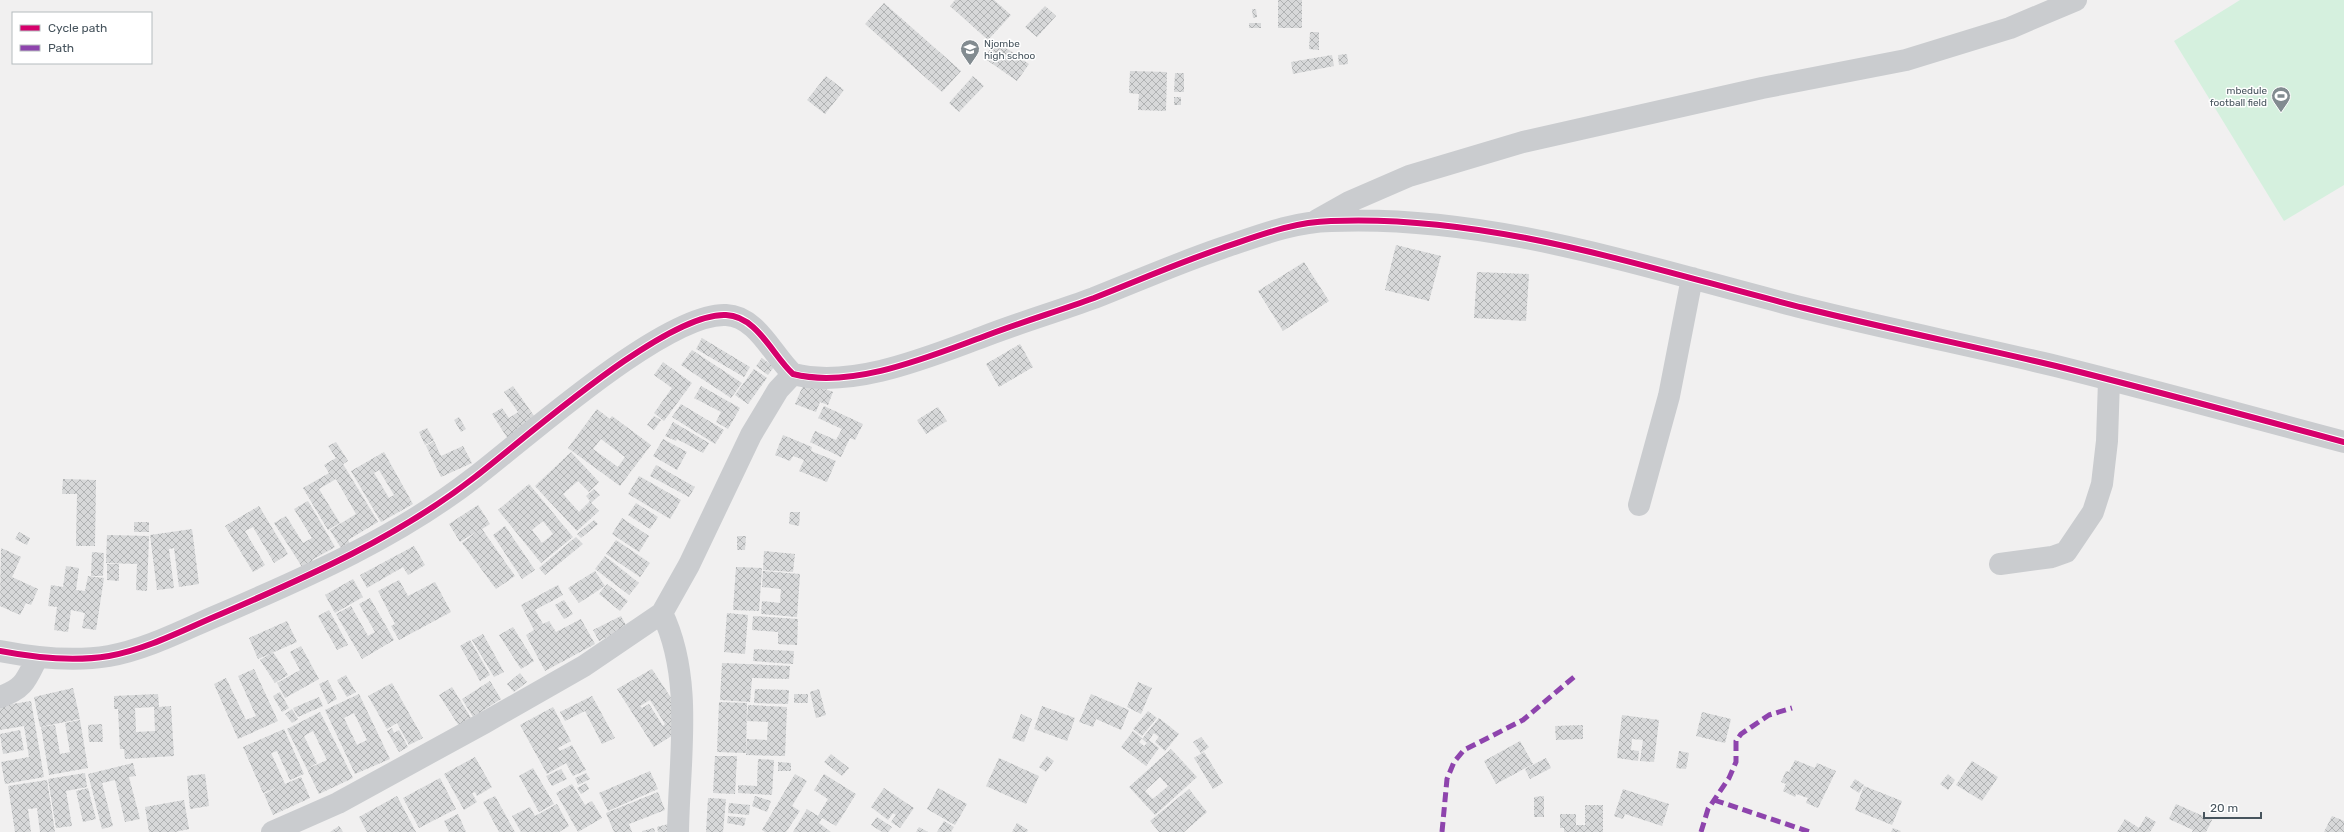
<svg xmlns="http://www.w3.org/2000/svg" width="2344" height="832" viewBox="0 0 2344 832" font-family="Rubik,sans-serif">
<defs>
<pattern id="building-cross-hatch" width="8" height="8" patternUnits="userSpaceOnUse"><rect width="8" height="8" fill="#d7d8d9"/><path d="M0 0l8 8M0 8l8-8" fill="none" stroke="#b0b2b3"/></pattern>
</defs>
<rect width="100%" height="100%" fill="#f1f0f0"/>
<path fill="#d5f0de" d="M2240,0H2344V185L2284,221L2174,41Z"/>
<path fill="url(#building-cross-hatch)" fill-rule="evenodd" d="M955,0H994L1011,15L988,40L950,6Z
M1278,0H1302V28H1278Z
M884,3L961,71L942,92L865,24Z
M1045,6L1056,16L1037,37L1025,27Z
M1252,9H1256L1257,17L1253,18Z
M1249,23H1261V28H1249Z
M1310,32H1319V50L1309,49Z
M996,41L1029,64L1017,81L984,58Z
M1347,54L1348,64L1339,65L1338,55Z
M1332,55L1334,66L1293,74L1291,62Z
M1130,71L1167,72L1166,111L1138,110L1139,94L1129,93Z
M1175,73H1184V92H1174Z
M826,76L844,90L825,114L807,100Z
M973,76L984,86L959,112L949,103Z
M1174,97H1181V105H1174Z
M1396,245L1441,256L1429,301L1385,290Z
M1304,262L1329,301L1283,331L1258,291Z
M1477,272L1529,274L1526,321L1474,318Z
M702,338L750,367L744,377L696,349Z
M1020,344L1033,367L999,387L986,364Z
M692,350L742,383L731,398L681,365Z
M762,358L774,367L768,375L756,366Z
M663,362L692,383L664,421L654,413L672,388L654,375Z
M754,369L767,378L748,404L735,395Z
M805,381L833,392L828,405L820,402L816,412L795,404Z
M513,386L537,420L508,439L492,414L502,408L509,418L518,412L504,392Z
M701,386L740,408L728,429L716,422L721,412L694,398Z
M681,404L724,430L715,444L672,417Z
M824,406L863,424L855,440L850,438L841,457L810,442L815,431L836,440L842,429L818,418Z
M938,407L947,421L926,434L917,420Z
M597,409L610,419L612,416L651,445L620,486L568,448ZM601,439L625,457L618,467L593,449Z
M654,416L661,420L654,430L647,425Z
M459,417L466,429L461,432L454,420Z
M673,422L709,443L703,453L677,439L676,441L665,436Z
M427,428L434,440L425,445L419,432Z
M783,435L812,447L811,451L836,461L827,482L799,471L804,460L793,456L790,461L775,455Z
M663,439L687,452L677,470L653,456Z
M434,441L441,456L463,446L472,463L441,477L426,446Z
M336,442L348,461L343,464L378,522L348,540L352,548L344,553L330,530L356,514L336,479L319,489L340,523L328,530L303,488L329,473L324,465L336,458L328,446Z
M384,452L413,504L381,522L351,471ZM379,470L394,495L389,498L374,473Z
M571,452L599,482L589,492L578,481L563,494L579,512L590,501L586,496L594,489L600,495L591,503L599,511L577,531L535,486Z
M656,465L695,487L689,497L650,476Z
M639,476L681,500L670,519L628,494Z
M63,479L96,480L95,546H76L77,494H62Z
M529,484L573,537L541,563L498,510ZM543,521L553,534L542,543L532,530Z
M308,501L335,547L312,560L314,564L304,570L274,523L286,516L303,543L312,538L294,509Z
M636,503L658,517L650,529L628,515Z
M478,505L490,524L482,529L515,576L496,589L462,543L479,530L460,542L449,524Z
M259,506L288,554L274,563L253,527L245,531L265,565L253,572L225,526Z
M790,512H800L799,526L789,524Z
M622,518L649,536L639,552L612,534Z
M594,520L598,524L581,538L577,534Z
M134,522H149V532H134Z
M505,526L535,570L522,579L493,535Z
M192,529L199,584L179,587L174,548L169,549L174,588L157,590L150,535Z
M19,532L30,538L27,545L15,539Z
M107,535L149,536L147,591L136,590L137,564L106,563Z
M737,536H746L745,550H737Z
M576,537L583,544L545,575L539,568Z
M616,540L650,563L640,577L606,554Z
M414,546L425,565L408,575L403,567L367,588L360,575Z
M1,548L21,557L12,577L38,589L31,605L26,603L20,615L0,606Z
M764,551L795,554L793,572L763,570Z
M92,552L104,553L103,576H91Z
M605,556L639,583L629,595L595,569Z
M107,564H119V581L107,580Z
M66,566L79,568L76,590L85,591L88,576L104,578L96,630L82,628L85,613L71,610L68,632L54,630L57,607L48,606L51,585L63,587Z
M736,567L762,568L759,611L733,610Z
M595,571L605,586L579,603L568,588Z
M763,571L800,574L797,617L761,614L762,601L780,603L781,589L762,587Z
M353,579L363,597L335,613L325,595Z
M399,580L408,596L435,582L451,612L399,640L391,626L395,624L378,591Z
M607,584L628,601L620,611L599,594Z
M558,585L563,595L535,610L543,624L549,621L556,632L581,619L595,644L545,671L526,635L534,630L521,605Z
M370,598L394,640L362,659L336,614L351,606L368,636L375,632L359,604Z
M564,600L573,614L564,619L555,605Z
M329,610L348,645L337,650L318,616Z
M727,613L748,615L745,654L724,652Z
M621,616L627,627L599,641L593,630Z
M753,616L798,619L797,645L778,644V632L752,630Z
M287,621L297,642L258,659L249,638Z
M513,627L534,661L521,669L499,635Z
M483,634L504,672L494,677L472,640Z
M470,640L490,675L480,681L460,646Z
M301,646L319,679L285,698L277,683L300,670L290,652Z
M754,649L794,651L793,664L753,661Z
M273,652L288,675L275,683L260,660Z
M722,663L790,666L789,679L752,678L750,702L720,700Z
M254,669L278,721L238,739L214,684L226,678L246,720L256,716L238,676Z
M652,669L689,725L654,747L617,689ZM650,700L665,724L663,726L649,704L642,708L640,706Z
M520,673L527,682L514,692L507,684Z
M346,675L356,692L347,697L337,680Z
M328,680L337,699L328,704L319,684Z
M490,681L501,699L473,717L462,699Z
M1138,682L1152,688L1141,714L1127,707Z
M392,683L423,738L409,745L397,723L387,729L368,696Z
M452,687L473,721L461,729L439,695Z
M73,688L80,719L40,727L34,697Z
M755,689L789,690L788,704L754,703Z
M819,689L826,715L816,718L810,692Z
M280,692L289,708L282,712L273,696Z
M158,694L159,707L171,706L174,756L125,759L124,749H120L118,709H114V696ZM154,707L155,731L136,732L135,708Z
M359,694L390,759L355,774L325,710ZM354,713L367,740L357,745L344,718Z
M794,694H808V703H794Z
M1091,694L1129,710L1121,730L1096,719L1093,727L1079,722Z
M592,696L615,738L602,744L585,711L565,721L560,712Z
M319,697L323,706L298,717L293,708Z
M31,701L44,777L5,784L1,762L29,757L24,726L0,730V706Z
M719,702L747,703L746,753L717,752Z
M748,705L787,707L785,756L746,755L747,739L767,740L768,722L747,721Z
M1042,706L1075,718L1067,741L1034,729Z
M553,707L571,741L558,748L560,751L572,745L586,770L573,776L566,763L547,774L520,725Z
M292,709L298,719L292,723L285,714Z
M1148,711L1157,718L1142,736L1133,729Z
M320,712L353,778L319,794L307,769L327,760L313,731L304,736L317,763L307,769L287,729Z
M1702,712L1731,719L1725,743L1696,736Z
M1021,714L1032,719L1024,742L1012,738Z
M1622,715L1659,720L1654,762L1640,761L1643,740L1632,739L1631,750L1639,751L1638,761L1617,758Z
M1159,718L1179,734L1165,751L1155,742L1159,737L1154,733L1149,740L1159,748L1146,766L1121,747L1133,731L1142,738L1139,742L1144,746L1147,743L1142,739Z
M80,720L88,768L49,775L41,727L55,725L60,754L70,752L65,723Z
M102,724L103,742H89L88,725Z
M1583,725V739L1556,740L1555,726Z
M392,728L394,733L399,730L408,747L399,752L387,731Z
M284,729L304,774L290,780L277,751L271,753L285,784L301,777L310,798L273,815L264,794L278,787L263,793L243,747Z
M20,730L24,750L3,754L0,734Z
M1201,737L1209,747L1201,753L1193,742Z
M1520,741L1533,764L1496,784L1484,761Z
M1171,749L1197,777L1155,815L1129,787ZM1160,777L1168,786L1153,799L1145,791Z
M1679,751L1689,753L1686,769L1676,768Z
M1204,752L1223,783L1213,789L1194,758Z
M831,754L849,768L842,776L824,762Z
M715,756H737L735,794L713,793Z
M1047,756L1054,761L1046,772L1039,767Z
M475,757L492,787L477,796L475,792L472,793L477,802L464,810L444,774Z
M999,758L1039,776L1026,804L986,786Z
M1546,758L1551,768L1530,779L1525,769Z
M758,759L774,760L772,795L738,793V785L757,786Z
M1795,760L1815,768L1817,763L1836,771L1818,808L1806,803L1808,798L1796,794L1795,797L1783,791L1786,784L1781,782L1786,771L1789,772Z
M1972,761L1998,777L1982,801L1956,785Z
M778,762L791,763V771H778Z
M133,763L136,776L129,777L140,819L125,822L115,780L102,783L113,826L102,829L88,774Z
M533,768L554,804L539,812L519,776Z
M561,769L567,779L552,786L546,776Z
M650,771L658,789L608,811L599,793Z
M85,773L87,787L66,791L72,826L56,828L48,779Z
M586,773L590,779L578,785L575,778Z
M205,774L209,806L190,809L187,776Z
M795,774L807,781L792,806L800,811L786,832H765L762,830Z
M824,774L856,794L836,826L822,818L819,823L831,832H793L807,809L818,816L828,799L814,790Z
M1948,774L1955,780L1948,790L1940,784Z
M440,778L456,809L419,828L403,798Z
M1855,779L1864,785L1859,793L1850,787Z
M47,780L55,832H40L37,808L28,809L31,832H15L8,786Z
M586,783L589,789L581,794L577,788Z
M572,784L585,805L592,801L602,818L578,832L556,793Z
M1864,786L1902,801L1892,825L1855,810Z
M88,788L96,819L83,822L76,791Z
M884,788L914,808L900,828L891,822L896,815L893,813L888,820L871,807Z
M938,788L967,804L955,825L927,809Z
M1189,789L1207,812L1184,832H1159L1150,821Z
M1623,789L1669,804L1662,826L1625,814L1623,819L1614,816Z
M658,792L665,810L629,824L632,832H614L606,813Z
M397,796L416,832H367L359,817Z
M495,796L515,832H499L483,802Z
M755,796L771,801L767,812L752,806Z
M1544,796V817H1534V797Z
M708,798L726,799L723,832H706Z
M184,800L189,829L175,832H149L145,807Z
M729,803L750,805L749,815L728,813Z
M557,804L569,826L559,832H521L512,816L530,807L535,816Z
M2176,804L2212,820L2206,832H2192L2193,830L2169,819Z
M1585,805H1603V832H1564V828H1560V814H1576V825H1585Z
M458,814L466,832H449L444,821Z
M728,816L746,818L744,826L727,823Z
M2146,816L2156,822L2150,832H2117L2125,819L2139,828Z
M2332,816L2344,821V832H2324Z
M877,817L892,827L888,832H882L871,825Z
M944,821L954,827L951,832H937Z
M1017,823L1028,830L1027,832H1012Z
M668,824L669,832H658L657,827Z
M339,826L343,832H330Z
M919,827L928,832H916Z
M654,828L655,832H642V831Z
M1893,828L1901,831L1900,832H1891Z"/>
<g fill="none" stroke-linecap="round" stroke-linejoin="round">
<path stroke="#cacccf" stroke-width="22" d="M1317,220L1349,202L1409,176L1523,142L1762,88L1906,60L2010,28L2076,0
M1639,505L1669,396L1692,278
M2000,564L2052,557L2066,552L2093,512L2102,484L2107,441L2109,380
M662,613C694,679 679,760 678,832
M0,651C36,658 73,662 109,656C148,649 185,629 221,614C309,576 398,537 475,477C526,438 666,312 726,315C757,316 773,356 793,374C851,389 926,358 980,338C1018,323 1056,312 1094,298C1137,281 1178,263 1222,248C1258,236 1292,222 1331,221C1492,214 1649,269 1804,308C1888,329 1972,346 2056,366C2152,390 2248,416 2344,442
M0,697C24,689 26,680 37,658
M272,832L338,803L484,723L584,666L662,613L689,565L751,435L778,390L793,374"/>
<path stroke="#8e44ad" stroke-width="5" stroke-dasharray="10 5" stroke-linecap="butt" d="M1714,800L1810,832
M1442,832L1447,779L1454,762L1464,750L1523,720L1574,677
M1701,832L1708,809L1729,778L1736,762V741L1741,734L1769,715L1792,708"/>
<g stroke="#fff" stroke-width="8">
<path id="cycleway" d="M0,651C36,658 73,662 109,656C148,649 185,629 221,614C309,576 398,537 475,477C526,438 666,312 726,315C757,316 773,356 793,374C851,389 926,358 980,338C1018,323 1056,312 1094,298C1137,281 1178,263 1222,248C1258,236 1292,222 1331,221C1492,214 1649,269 1804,308C1888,329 1972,346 2056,366C2152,390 2248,416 2344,442"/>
</g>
<use href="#cycleway" stroke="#d6006c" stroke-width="6"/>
</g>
<defs>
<g id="school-pin" transform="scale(1)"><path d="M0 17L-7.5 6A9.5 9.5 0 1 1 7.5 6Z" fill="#828b90" stroke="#fff"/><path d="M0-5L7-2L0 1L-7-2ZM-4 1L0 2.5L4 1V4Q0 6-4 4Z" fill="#fff"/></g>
<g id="stadium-pin" transform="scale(1)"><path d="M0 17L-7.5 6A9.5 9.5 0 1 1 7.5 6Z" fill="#828b90" stroke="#fff"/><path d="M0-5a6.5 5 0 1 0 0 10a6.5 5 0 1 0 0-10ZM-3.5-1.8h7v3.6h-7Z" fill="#fff"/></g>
</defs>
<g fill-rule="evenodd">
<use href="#school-pin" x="970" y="49"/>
<use href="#stadium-pin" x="2281" y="96"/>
</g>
<g text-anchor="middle" stroke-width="3" stroke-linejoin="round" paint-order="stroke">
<g font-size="10" fill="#47545d" stroke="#fff" text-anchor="start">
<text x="984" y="47">Njombe<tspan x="984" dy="12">high schoo</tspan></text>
<text x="2267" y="94" text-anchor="end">mbedule<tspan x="2267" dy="12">football field</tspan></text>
</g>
</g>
<rect x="12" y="12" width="140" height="52" fill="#ffffff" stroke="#b5bbbe"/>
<rect x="20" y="25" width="20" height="6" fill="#d6006c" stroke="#b5bbbe"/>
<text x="48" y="32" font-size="12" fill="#47545d">Cycle path</text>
<rect x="20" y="45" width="20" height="6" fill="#8e44ad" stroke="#b5bbbe"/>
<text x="48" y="52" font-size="12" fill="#47545d">Path</text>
<path d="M2204 812v6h57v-6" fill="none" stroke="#47545d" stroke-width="2"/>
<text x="2210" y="812" font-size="12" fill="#47545d" stroke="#ffffff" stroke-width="3" paint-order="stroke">20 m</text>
</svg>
